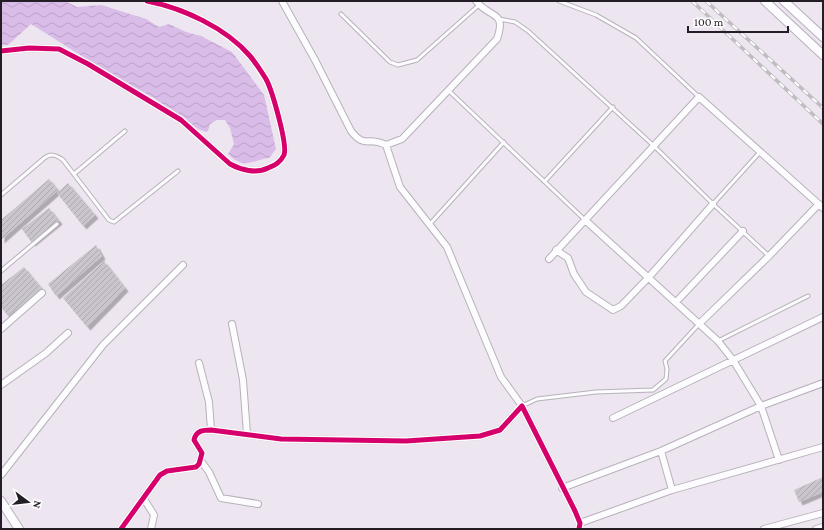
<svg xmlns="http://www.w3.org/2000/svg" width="824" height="530" viewBox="0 0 824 530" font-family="'Crimson Pro',serif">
<defs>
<pattern id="water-waves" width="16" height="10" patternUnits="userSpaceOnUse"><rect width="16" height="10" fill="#dabce8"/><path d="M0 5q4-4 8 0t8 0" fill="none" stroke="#bba1c7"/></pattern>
<pattern id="building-hatch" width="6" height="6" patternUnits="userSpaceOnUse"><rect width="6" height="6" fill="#cac5cd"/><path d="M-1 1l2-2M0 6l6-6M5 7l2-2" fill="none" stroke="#ada9b0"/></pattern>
<filter id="shadow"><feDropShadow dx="3.5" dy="3.5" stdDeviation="0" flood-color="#0004"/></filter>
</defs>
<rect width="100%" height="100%" fill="#ede5f0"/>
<path fill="url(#water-waves)" d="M1,1H65L77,7L101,5L146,19L159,27L169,24L186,32L201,36L232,52L264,95L276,149L269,158C249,161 245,170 228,154L234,144L230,128L225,120H217L210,124L208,131L206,132L198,129L154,98L112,75L31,24L8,45H1Z"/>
<path fill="url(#building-hatch)" filter="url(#shadow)" d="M49,179L58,190L1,240V220Z
M68,183L95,215L83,226L57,193Z
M49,208L59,221L32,243L22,229Z
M96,245L102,256L56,296L48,284Z
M104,261L125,288L87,327L63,298Z
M24,267L42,289L8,316L1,307V285Z
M823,477V492L799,502L794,490Z"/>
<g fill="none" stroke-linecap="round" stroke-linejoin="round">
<g stroke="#b7b2ba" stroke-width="5">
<path id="lane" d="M559,1L596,15L636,38L699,97
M341,14L390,62L398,65L417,60L479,5
M499,19L515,22L528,31L654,146L713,204L769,256
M448,90L585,220
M74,174L125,131
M545,181L613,107
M1,195L42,160C50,153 55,154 63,160L109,220L114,222L178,171
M713,204L760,152
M430,224L504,142
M1,271L57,224
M718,341L808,296
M522,406L537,399L596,392L653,390L666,379L667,369L665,361L699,324"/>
</g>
<g stroke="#b7b2ba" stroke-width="8">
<path id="street" d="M282,1L315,60L351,131C365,149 367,136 386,145
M476,1C490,19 507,10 497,39L402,139L386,145L400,187L447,247L501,377L522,406
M1,51L29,48L59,49L88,64L181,120L230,164C241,170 256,174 268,168C275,165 280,163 284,155C288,145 272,90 266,79C261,71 256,63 250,56C226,28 183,8 147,1
M585,220L718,341L733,360L761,406L779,460
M556,250L568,258L574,274L586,292L613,310L621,306L649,277L713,204
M549,259L699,97L823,208
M676,302L743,231
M232,324L243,380L247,434
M699,324L769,256L819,204
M1,329L42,293
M199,363L209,402L211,430
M1,385L46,353L68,333
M613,418L823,317
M661,451L672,490
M201,461L209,472L221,498L258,504
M1,475L103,345L183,265
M562,488L661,451L761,406L823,383
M144,499L154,515L151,529
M580,523L672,490L823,447
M121,529L160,475L167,471L196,467L199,464L202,453L194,440C196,431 202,430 211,430L281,439L406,441L480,436L500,430L522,406L575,511L580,523L579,529
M764,529L823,513
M816,529L823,527"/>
</g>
<g stroke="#b7b2ba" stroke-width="10">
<path id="secondary" d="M765,1L823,55
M784,1L823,37
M1,501L19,529"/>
</g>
<use href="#lane" stroke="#fcfbfd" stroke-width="3"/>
<use href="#street" stroke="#fcfbfd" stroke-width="6"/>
<use href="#secondary" stroke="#fcfbfd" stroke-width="8"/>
<g stroke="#bfbdc0" stroke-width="3.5">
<path id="rail" d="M692,1L823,124
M706,1L823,108"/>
</g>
<use href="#rail" stroke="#fff" stroke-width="2" stroke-dasharray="6" stroke-linecap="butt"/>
<g stroke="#fff" stroke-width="8">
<path id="cycleway" d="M1,51L29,48L59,49L88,64L181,120L230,164C241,170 256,174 268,168C275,165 280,163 284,155C288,145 272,90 266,79C261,71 256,63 250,56C226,28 183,8 147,1
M121,529L160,475L167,471L196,467L199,464L202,453L194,440C196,431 202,430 211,430L281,439L406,441L480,436L500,430L522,406L575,511L580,523L579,529"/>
</g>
<use href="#cycleway" stroke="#d6006c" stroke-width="5"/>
</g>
<rect width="824" height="530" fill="none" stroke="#231e25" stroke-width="4"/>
<g transform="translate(28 502) rotate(105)" stroke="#ffffff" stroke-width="3" paint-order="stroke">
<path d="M0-3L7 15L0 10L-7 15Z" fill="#231e25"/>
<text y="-6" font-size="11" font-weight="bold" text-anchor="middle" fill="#231e25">N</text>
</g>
<path d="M688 26v6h100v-6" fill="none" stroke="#231e25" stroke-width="2"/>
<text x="694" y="26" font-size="12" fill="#231e25" stroke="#ffffff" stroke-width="3" paint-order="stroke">100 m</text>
</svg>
